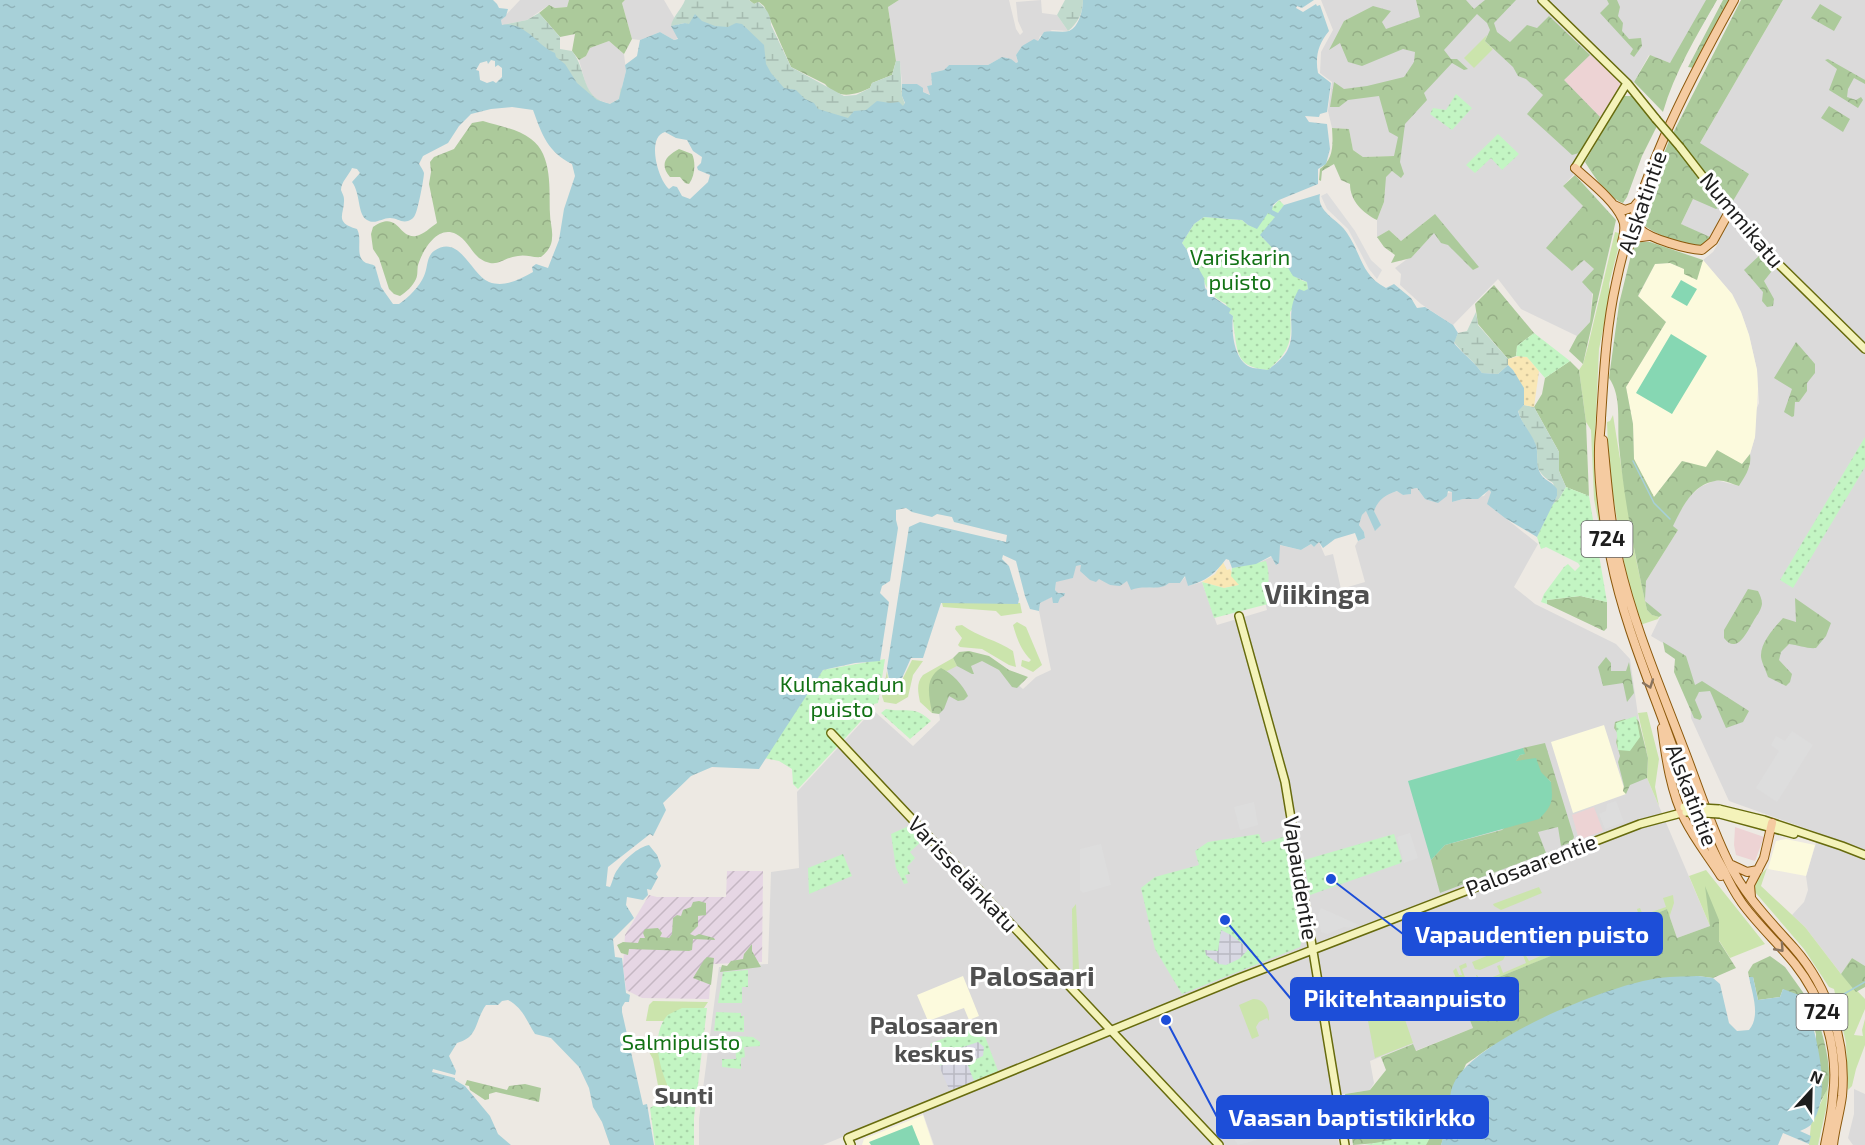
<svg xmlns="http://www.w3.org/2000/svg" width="1865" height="1145" viewBox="0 0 1865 1145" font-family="'Exo 2',sans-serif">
<defs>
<pattern id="industrial-furrows" width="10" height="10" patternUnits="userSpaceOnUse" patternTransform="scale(1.5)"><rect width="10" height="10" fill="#e6d6e4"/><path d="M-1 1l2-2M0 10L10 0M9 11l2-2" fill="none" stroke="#c5b7c3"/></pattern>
<pattern id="forest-crowns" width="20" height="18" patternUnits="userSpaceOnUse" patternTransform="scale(1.5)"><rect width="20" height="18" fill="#acca9b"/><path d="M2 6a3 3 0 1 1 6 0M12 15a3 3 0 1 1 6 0" fill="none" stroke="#94ad85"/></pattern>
<pattern id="wetland-marsh" width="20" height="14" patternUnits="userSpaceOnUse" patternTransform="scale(1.5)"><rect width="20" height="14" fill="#c1dacd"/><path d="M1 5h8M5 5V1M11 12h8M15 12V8" fill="none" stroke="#a5bbb0"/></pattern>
<pattern id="sand-dots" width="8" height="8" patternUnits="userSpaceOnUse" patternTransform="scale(1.5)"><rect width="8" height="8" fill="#f9e7b5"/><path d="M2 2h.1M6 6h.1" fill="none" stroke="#d5c69b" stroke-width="1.8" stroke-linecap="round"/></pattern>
<pattern id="park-dots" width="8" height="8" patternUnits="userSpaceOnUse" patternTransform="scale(1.5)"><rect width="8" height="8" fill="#c3f5c3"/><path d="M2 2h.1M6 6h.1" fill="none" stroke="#a7d2a7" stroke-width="1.8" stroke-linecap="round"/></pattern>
<pattern id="plaza-grid" width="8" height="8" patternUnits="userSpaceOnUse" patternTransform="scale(1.5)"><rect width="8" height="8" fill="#d8d8e3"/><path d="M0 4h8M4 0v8" fill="none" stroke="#b9b9c2"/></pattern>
<pattern id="water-ripples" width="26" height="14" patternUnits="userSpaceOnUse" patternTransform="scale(1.5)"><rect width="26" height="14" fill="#a7d0d8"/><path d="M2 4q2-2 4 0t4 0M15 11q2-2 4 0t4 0" fill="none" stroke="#8fb2b9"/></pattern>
</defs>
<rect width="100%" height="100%" fill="#ede9e3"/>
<path fill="#dbdada" d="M520,0H569L567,7L555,8L549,5L527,20L502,25L501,20Z
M625,0H664L678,24V38L674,40L660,32L640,40L632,39L622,3Z
M899,0H1009L1016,29L1020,35L1023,32L1018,21L1016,2L1041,0L1042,13L1057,15L1068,31L1052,30L1040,36L1038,41L1022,46L1016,55L1018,62L1016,63L1002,57L988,65H949L944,70L931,73L932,85L927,86L931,95L923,92L917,84H902L900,62L896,61L888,7Z
M1321,0H1717L1699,31L1670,63L1649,55L1634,82L1623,96L1585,162L1563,186L1583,206L1584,260L1594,269L1590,322L1577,336L1521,309L1498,279L1453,325L1421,304L1400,285L1401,274L1395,268L1414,254L1435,214L1401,241L1389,230L1377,237V220L1384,202L1385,177L1392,171L1394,156L1363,157L1353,150L1349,129L1332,128L1328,111L1332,82L1320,73L1321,52L1333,30Z
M1783,0H1865V966L1852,958L1841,974L1805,927L1792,915L1804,902L1808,890L1806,876L1819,833L1729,801L1691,718L1690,694L1682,654L1651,636L1661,615L1645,601L1646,581L1678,530L1672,526L1687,499L1700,487L1716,480L1739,486L1750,466V454L1755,437L1756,410L1759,403L1757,370L1749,335L1741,312L1732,294L1703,260L1713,252L1719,242L1681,224L1693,199L1700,143Z
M609,41L624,54L626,71L619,99L610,104L598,100L592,96L586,85L579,60L586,56L590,48Z
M1417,488L1425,499L1452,492V502L1463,499L1484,496L1488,490L1491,492L1488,504L1538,544L1514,587L1535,604L1616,644L1630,659L1647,778L1710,926L1677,938L1667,909L1459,993L1473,1028L1415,1051L1412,1044L1370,1061L1374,1083L1370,1090L1331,1096L1339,1145H934L920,1105L823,1145H699V1119L719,967L768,964L771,872L799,868L797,792L873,710L913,746L940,720L935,690L940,670L985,656L1023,689L1036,677L1051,670L1039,611L1040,603L1058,593L1055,590L1056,581L1073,578L1075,566L1081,565L1110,585L1127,581L1140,586L1153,588L1169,583H1180L1186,576L1188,586L1202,582L1217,625L1267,610L1256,564L1278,554L1279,545L1301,550L1311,544L1314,547L1319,542L1325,556L1333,554L1341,589L1365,582L1355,546L1358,541L1365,538L1364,532L1359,525L1362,515L1366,511L1369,513L1376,530L1380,525L1374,511L1378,502L1386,494L1398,491L1403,495L1410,494L1411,489Z
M1854,1089L1865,1094V1145H1853L1848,1138L1854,1114Z"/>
<path fill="#edd3d4" d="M1590,55L1623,83L1600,117L1564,80Z
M1594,807L1603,831L1579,840L1572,815Z
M1735,827L1764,837L1755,861L1736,855L1734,845Z"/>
<path fill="url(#industrial-furrows)" d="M727,871H763L762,962L712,964L709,999L642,998L626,990L623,966L625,935L649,895L657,897H726Z"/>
<path fill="#fcfadd" d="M1703,260L1732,294L1741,312L1749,335L1757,370L1758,389L1755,437L1750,454L1742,464L1706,468L1682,461L1654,497L1634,459L1633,424L1626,387L1666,322L1638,297L1655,264L1670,263L1684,269L1696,280Z
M1604,725L1626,794L1573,813L1551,742Z
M1786,839L1815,845L1806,876L1768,869L1776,841Z
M963,976L979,1016L969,1020L964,1008L928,1021L917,995Z
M923,1115L933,1145H862L864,1139Z"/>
<path fill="#cbe4ac" d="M1487,35L1485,41L1493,49L1474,68L1464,58Z
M1615,232L1622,234L1609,284L1610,295L1599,349L1595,437L1601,535L1594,499L1591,430L1586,422L1579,370L1583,364L1588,346Z
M1613,415L1636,559L1647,610L1652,615L1659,617L1658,619L1640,625L1626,574L1619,531L1609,472L1607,422L1610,421Z
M942,603H1020L1022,613L1001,616L996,611L943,607Z
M1017,622L1026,627L1042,665L1033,672L1021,666L1022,660L1029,662L1031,660C1021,650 1017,639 1013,625Z
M962,625C978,637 997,640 1013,651L1016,667L1009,665L982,649L960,647L958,645L962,638L955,629L956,626Z
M953,658L957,666L947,671L941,669L931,705L932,713L920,702C918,692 916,683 923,675Z
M912,660L923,661L913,675L908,697L896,704L884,702L882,696L887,671L888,679L898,688Z
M1647,712L1659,759L1655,787L1659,806L1647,778L1648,758L1638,713Z
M1767,868L1761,886L1805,927L1841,974L1865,999V1009L1854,1035L1863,1036L1862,1030L1865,1019V1045L1856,1069L1852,1086L1848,1090L1846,1043L1834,989L1829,987L1804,949L1755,892C1754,881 1760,875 1767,868Z
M1706,870L1765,944L1730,958L1710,926L1689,876Z
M1539,887L1542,893L1501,910L1494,906L1493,904Z
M1673,895L1674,903L1669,918L1667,909L1462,992L1453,971L1456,968L1459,975H1462L1459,966L1466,963L1467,967L1462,969L1468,986L1478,981L1476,975H1477L1481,982L1500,974L1497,966L1500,965L1503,973L1526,963L1523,955L1525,954L1529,961L1550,952L1548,944L1550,943L1554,950L1576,941L1574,935L1582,939L1586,936V930L1589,929L1591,935L1613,926L1611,919L1614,918L1617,925L1639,916L1637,909L1640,908L1643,915L1666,907L1663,898Z
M1076,904L1080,991L1078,992L1073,984L1072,909Z
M1574,920L1575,923L1572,931L1547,942L1541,939C1533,948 1518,958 1505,956L1503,960L1480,970L1475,969L1472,962Z
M1253,999C1265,998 1270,1011 1269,1021L1267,1018L1259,1022L1256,1027L1259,1036L1252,1039L1239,1005Z
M653,1001L708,1002L702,1011L667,1021H646L649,1005Z
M1365,1005L1372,1021L1382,1015L1384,1018L1395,1014L1401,1008L1413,1043L1375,1058Z
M644,1037L656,1041L671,1064L667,1086L675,1102L660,1096L653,1059L645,1045Z
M1828,1087L1826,1109L1818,1145H1809L1811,1124Z"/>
<path fill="url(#forest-crowns)" d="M569,0H625L622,3L632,39L624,54L609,41L590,48L586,56L579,60L572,51L575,34L560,37L539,13L549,5L555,8L567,7Z
M749,0H899L888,7L896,61L892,75L872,83L870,88C855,95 838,100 825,84L791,67L764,6L759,2L754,4Z
M1416,0H1466L1474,9L1485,0H1516L1494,23L1497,32L1510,42L1527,25L1537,28L1549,16L1590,55L1564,80L1600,117L1579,153L1572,155L1527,114L1543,95L1526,79L1518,76L1513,67L1485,41L1490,30L1487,23L1477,14L1444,50L1451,59H1457L1468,69L1464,70L1452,63L1424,93L1427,100L1405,124L1400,162L1404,174L1401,178L1392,171L1386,177L1384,202L1377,220C1363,213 1350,201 1350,184L1341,180L1334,164L1322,171L1321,181L1319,180L1320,169C1334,159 1333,144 1332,128L1349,129L1353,150L1363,157L1394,156L1398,137L1389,132L1379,96L1348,100L1339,107H1330L1334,82L1344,89L1367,86L1404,77L1414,62L1415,52L1403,49L1362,66L1348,62L1340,43L1329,50L1344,21L1373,6L1391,11L1382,22L1386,29L1420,17Z
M1607,0H1617L1620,7L1618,16L1623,23L1622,31L1629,39L1641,38L1642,46L1634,57L1630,54L1633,49L1600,13L1609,4Z
M1706,0H1717C1697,35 1674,73 1663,112L1634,82L1650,55L1670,63Z
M1723,0H1730L1694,68L1688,67Z
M1741,0H1783L1700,143L1749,174L1733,201L1716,209L1693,199L1681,224L1710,237L1708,242C1705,244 1702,246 1699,246C1685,247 1648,232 1640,221L1639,215L1669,141Z
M1820,4L1842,17L1834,31L1811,18Z
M1828,59L1865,80V84L1854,78L1848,89L1847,97L1856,100L1861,97L1863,100L1858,108L1829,90L1837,69L1825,60Z
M1623,96H1632L1657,126L1642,156L1627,197L1623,203C1607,197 1594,176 1585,162Z
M1829,106L1850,119L1843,132L1821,118Z
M483,121C499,126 518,129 531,139C553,155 549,190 550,214C550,222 553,230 552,238C552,246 547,252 541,257C533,258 526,254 518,256C501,258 497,270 479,258C471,251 466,239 456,234C437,225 423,250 418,265C417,270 418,275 416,279C413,286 406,292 400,296L394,294L389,289L379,258L373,249L371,234L373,227C399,209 398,239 416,236C423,235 431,227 437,223L429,184L431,172L430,162L434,157L454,149L472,123Z
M679,149L692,154C696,162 695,176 689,184L685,183L680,177H670C659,164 666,156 679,149Z
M1575,175L1616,220L1583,364L1569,351L1577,336L1590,322L1593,294L1582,282L1594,269L1584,260L1572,271L1546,248L1583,206L1563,186Z
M1435,214L1479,267L1473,270L1448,245L1441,243L1434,233L1411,258L1391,263L1395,255L1384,247L1377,237L1389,230L1401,241Z
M1641,242H1650L1703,260L1697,280L1684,274V269L1670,263L1655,264L1638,296L1666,322L1626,387L1633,424L1634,459L1654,497L1682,461L1706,467L1717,450L1742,464L1750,454C1752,467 1745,476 1739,486C1732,484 1722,479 1715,481C1692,485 1682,508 1673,526L1678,530L1646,581L1645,601L1662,615L1659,617L1652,615L1647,610C1635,556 1624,500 1619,445C1617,423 1622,396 1609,378L1619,304L1633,247Z
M1761,254L1775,267L1764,281L1774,299L1773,306L1767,307L1762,301L1763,292L1744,270Z
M1494,285L1534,333L1517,346L1516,356L1508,359L1478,324L1475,304Z
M1796,342L1815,364V373L1807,383V391L1799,402H1795L1794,416L1792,417L1784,412L1792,389L1774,378Z
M1570,361L1579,370L1586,422L1589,496L1566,487L1559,471V452L1534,407L1542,394L1545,378Z
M1748,589L1758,591C1760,595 1762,599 1762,604C1761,611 1756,616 1753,622C1747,632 1737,655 1724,638V630Z
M1580,596L1607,602V628L1604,631L1547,604V600Z
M1795,598L1831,623L1826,636L1816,648C1808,649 1798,645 1789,644L1781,652L1779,660L1792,674L1790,682L1786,686L1768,677C1766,670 1762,664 1761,657C1760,643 1774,628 1783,618L1796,622Z
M1663,642L1686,656L1695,685L1702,681L1749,711L1743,722L1726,728L1710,691L1699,692L1695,700L1702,717L1700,720L1694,718L1674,672L1675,659L1665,652Z
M969,651L989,656L1009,670L1028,677L1017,688L1012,687L999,670L982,661L971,666L974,674H972L957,666L953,658L959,652Z
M1606,657L1611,663V671H1626L1629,662L1634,693L1627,702L1623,683L1603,686L1598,667Z
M941,668C952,673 963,685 968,696L964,700L958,701L949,696L944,709L939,714L932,713C929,695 924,679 941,668Z
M1625,719L1627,721L1637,719L1639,722L1648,758L1647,778L1630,785L1626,794L1623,791L1624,786L1618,762L1620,756L1616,742L1618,734L1614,728L1615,722Z
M1545,743L1574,837L1572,842L1561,846L1558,827L1538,832L1546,853L1440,893L1431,860L1445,845L1502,830L1551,782C1541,773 1529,762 1515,762L1520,755L1524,754L1523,748Z
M1705,886L1719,920V941L1736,968L1713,978L1698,976L1536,1023L1489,1048L1466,1064L1450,1102L1445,1133L1441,1145H1377V1143L1353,1145L1345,1094L1370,1090L1386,1070L1381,1057L1413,1044L1416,1051L1473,1028L1459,993L1667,909L1677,938L1710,926Z
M699,901L706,903V915L698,916V926L690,934L695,936L699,934L714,938L715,940L693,939L692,950L689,951L629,949L628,955L621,953L617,945L623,942L638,943L640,938H645L643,933L645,929L658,928L662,933L660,937L669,938L672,934L673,918L677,915L681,916L683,910L691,907L693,902Z
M752,944V951L761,967L720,972L722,965L727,966L731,961L743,959L744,954Z
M1770,956L1785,967L1812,1005H1803L1783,989L1780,997L1758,1000L1753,977H1749L1748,972L1753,964Z
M707,957L714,958L711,985L693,978L704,960Z
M1852,958L1865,966V987L1856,992L1841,974Z
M1814,1007C1821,1028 1834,1068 1827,1090C1824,1095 1821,1101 1818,1106L1822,1082L1816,1046V1034L1809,1011Z
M467,1080L507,1090L509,1086L525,1084L541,1088L539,1102L496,1092L489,1094V1099L485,1100L470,1090L469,1086L465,1085Z"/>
<path fill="url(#wetland-marsh)" d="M685,0H749L754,4L758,2C766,8 771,15 771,25L791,67L844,96L856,95L870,88L872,83L892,75L896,61H900L902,96L906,107L837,131L720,38L685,23L671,26C672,17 682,9 685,0Z
M1065,0H1083C1083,13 1078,23 1068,31L1057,15Z
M539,13L560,37V49L572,51C588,71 580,98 610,104L619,99L621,87L626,99L602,108L502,25L527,20Z
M1476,312L1478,325L1508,359V365L1498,374L1482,373C1474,361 1463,354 1454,342L1458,333L1467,331Z
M1524,405L1534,407L1559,452V471L1566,487L1559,499L1552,505L1557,496L1553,483C1527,467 1543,459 1534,441C1528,431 1521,422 1518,410Z"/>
<path fill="url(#sand-dots)" d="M1519,356L1527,357L1539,371L1534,407L1524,405L1513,370L1508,365V359Z
M1223,562L1227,570L1230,569L1239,585L1224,588L1202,582L1215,574Z"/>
<path fill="url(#park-dots)" d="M1456,94L1472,108L1452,130L1430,114L1433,108L1446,110Z
M1498,134L1519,154L1502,170L1491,158L1475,173L1466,165Z
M1279,200L1284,205L1261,236C1268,243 1275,250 1282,258C1290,268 1292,278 1307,282L1308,289L1290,312C1292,341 1291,350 1268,370C1243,367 1238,361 1235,336C1234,329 1233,323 1233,316L1229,313L1226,304C1203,292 1207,283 1195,262L1192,263L1191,256L1182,243L1194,224L1204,217L1242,220L1248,225L1265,216Z
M1534,333L1570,361L1545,378L1527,357L1516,356L1517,346Z
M1865,437V467L1793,588L1780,580Z
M1566,487L1589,496L1607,602L1580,596L1547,600V604L1541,602L1544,594L1564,567L1568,564L1575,571L1580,566L1578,563L1546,547L1541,549L1537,537L1552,505L1559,499Z
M1266,561C1271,576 1267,589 1268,604L1214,618L1202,582L1224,588L1239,585L1231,576L1232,568Z
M885,659L878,703L874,704L873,708L798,789L793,784L792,769L779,761L764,758L823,670Z
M886,709C906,713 914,705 931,721L910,739L881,713Z
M1636,716L1640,737L1630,751L1618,750L1616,723Z
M911,825L923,840L910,852L915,858L907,867L910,874L905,875L908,883L904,884L896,868L891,834Z
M1259,834L1262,843L1287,836L1303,936L1300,947L1182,994L1155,949L1141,888L1155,877L1199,865L1195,851L1208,842Z
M1394,834L1402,860L1401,863L1310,895L1304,860Z
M843,854L852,876L809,894L808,868Z
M748,970V987H742V1003H718L723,972Z
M682,1008H707L694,1118V1145H655L650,1108L661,1101L668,1104L676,1102C663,1080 648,1041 666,1017C669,1013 677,1011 682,1008Z
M716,1012L741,1013V1016H744V1032L714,1031Z
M980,1023L998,1071L970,1082L962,1063L942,1070L930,1044Z
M735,1036L753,1037L760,1042V1046L744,1047L745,1057L741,1058V1069L722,1067V1059H736Z
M1416,1124L1432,1134L1426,1145H1364L1391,1140Z"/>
<path fill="#86d7b3" d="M1681,280L1697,289L1687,306L1671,297Z
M1671,334L1707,356L1672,414L1636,393Z
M1523,748L1525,754L1520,755L1516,761L1536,758L1541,772L1551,782C1553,801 1553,805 1539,819L1445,845L1431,860L1408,781Z
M912,1125L920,1145H871L869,1142Z"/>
<path fill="#ddd" d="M1327,193L1355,231L1371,260L1382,270L1377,279L1369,269L1348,229L1327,209L1321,196Z
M1792,731L1813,745L1777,802L1756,788L1779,751L1771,745L1776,736L1785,741Z
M1616,801L1624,822L1605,829L1599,814L1606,811L1607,804Z
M1254,802L1258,825L1240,830L1234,807Z
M1410,833L1418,858L1404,863L1397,837Z
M1101,844L1111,885L1083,893L1080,890V849Z
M1321,908L1359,925L1352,928L1344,927L1327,934L1321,932L1318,915Z
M1245,1109L1257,1140L1238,1145L1232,1136L1221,1128L1218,1118Z"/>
<path fill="url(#plaza-grid)" d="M1221,930L1231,935L1247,947V951L1239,959L1226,965L1219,964L1206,955L1205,950L1218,951Z
M978,1042L984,1047L983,1056L967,1063L974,1081L954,1089H949L939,1066L964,1057L960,1048Z"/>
<path fill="url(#water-ripples)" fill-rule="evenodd" d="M0,0H493L497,4L499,8L508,9L506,16L501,20L502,25C525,21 537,46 555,53L556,57L565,64L577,83L597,100L610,104L619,99L626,71L625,65L637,56L640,40L660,32L674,40L678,39L671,26L685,23L689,24L695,14L702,21L715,26L728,27L736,23L742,24L764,45L766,64L771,73L784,88L796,90L805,99L814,103L818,109L848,118L854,111L866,110L877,101L890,103L899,102L903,106L905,103L902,96V84H917L923,88V92L930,95L927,86L932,85L931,73L944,70L949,65H988L1002,57L1011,59L1016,63L1018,62L1016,55L1022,46L1034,39L1038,41L1044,32C1051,30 1062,33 1069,31C1079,27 1083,10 1083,0H1314L1302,8L1297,6L1296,8L1303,12L1316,4L1317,6L1320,5L1329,31C1318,44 1315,57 1318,73L1331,83L1327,112L1320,114L1319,117L1305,116L1309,122L1327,124L1330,149L1326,164L1318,169V184L1279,200L1273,205L1272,210L1278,213L1284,205L1320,194C1316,212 1339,220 1347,233C1362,255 1361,275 1386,288L1394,284L1411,298L1417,308L1425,307L1453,325L1458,333L1454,343C1463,354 1474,361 1482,373L1498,374L1508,365L1513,370L1524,388V405L1518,411C1521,423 1531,432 1536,445C1539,456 1534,466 1543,477C1547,481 1553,483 1557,489V496L1537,537L1505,518L1487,504L1491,492L1489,490L1478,499H1463L1452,502V492L1448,491L1447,496L1438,503L1425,499L1417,488L1411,489V494L1403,495L1397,491C1385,495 1379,499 1374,511L1381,525L1375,531L1366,511L1362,515L1359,525L1364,532L1365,538L1358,541L1355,533L1335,539L1323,548L1319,542L1314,547L1311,544L1301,550L1280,545L1279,563L1276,565L1271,556L1256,564L1232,568L1229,560L1226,559C1215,574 1206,581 1188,586L1185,576L1180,583H1169C1159,592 1145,584 1131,590L1127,581L1120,586L1110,585L1099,579L1096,582L1090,580L1080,571L1081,565L1076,566L1073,578L1056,582L1055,590L1058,593H1065L1064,596L1060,598L1058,603H1053L1052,597L1040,603L1039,611L1030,609L1025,596L1016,561L1003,555L1002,559L1009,566L1019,599L1018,604L941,603L923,658H911L898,687L889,679L887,668L909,527L920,522L1006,542L1007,535L954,522L952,517L937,514L932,517L912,512L906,508L896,510V520L898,528L890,581L882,586L880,593L889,602L880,661L855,663L823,670L759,769L712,767L691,776L663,803L666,810L653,836L650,834L608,867L606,886L610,887C613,881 614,873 618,869C624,860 638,847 649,845L657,855L661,866L656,874L658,877L651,890L647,889L648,895L643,900L627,897L626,905L634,918L613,939L615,957L622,958L626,993L630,995L629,1002H625L622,1007V1012L643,1105L647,1104L654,1145H610L602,1122L593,1107L589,1088L579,1067L551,1038L535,1034C526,1020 523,1008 508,1000L502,1001L498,1005H486C474,1022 479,1037 457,1043L449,1056L456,1071L455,1075L433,1069L432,1072L455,1078V1080L465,1086L490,1116L498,1134L511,1145H0ZM491,60L495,61V67L498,65L502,68V77L496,83L493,81L487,83L480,80L479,71L476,70L480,63L487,61L488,64ZM512,107L533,110C542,135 548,152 572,164L575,176L564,209L559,240L548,268L536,264L532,267L533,272C520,279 505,288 489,282C471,275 460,233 434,251C426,257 428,268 424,276C420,286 408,298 399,304H393L381,287L375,266C372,264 369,264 366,263C354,257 363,239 357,229C333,222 345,214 344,199C344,196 342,193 341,190C341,182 349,175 352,168L357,169L360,173L352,182C361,194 357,214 367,220C375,225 382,218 390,218C397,218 401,223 408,221C411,220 414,218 415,215C418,210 424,178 424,173C423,170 421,167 419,164L423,156L448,143L459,126L471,114L491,109ZM665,132L676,138L687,140L693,151L702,157L701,163L697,167L698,170L710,175L708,182L690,199L682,196L677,187L673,186L669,189C658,180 646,137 665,132ZM1268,213L1275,217L1260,235L1282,258L1293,276L1307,282L1308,289L1304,291L1299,289C1284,313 1297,330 1288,349C1284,358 1275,364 1268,370C1263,369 1258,369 1253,368C1234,363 1231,332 1233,316L1229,313L1231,309L1215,298L1205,288L1204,278L1195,262L1192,263L1191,256L1182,243L1194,224L1204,217L1242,220L1248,225L1257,229Z
M1698,976L1713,978L1720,984L1729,1023L1737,1031L1749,1030C1761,1016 1752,993 1749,977H1753L1758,1000L1780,997L1783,989L1799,995L1804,1005L1813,1006L1809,1011C1817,1042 1832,1094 1812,1123C1810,1127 1804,1129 1800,1131L1811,1136L1809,1144L1783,1133L1778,1145H1441C1443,1138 1446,1131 1447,1123C1450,1111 1448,1094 1454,1083C1475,1039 1605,987 1653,979C1667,976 1684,977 1698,976Z"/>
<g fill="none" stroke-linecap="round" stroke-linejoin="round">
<path stroke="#a7d0d8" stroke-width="1.5" d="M1633,461L1654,503L1670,519
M1837,998L1865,982"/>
<g stroke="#676b0d" stroke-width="10">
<path id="secondary" d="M1542,0L1627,83L1656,119
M1680,147L1745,231L1865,349
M1575,168L1627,83
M1239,616L1285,782L1345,1145
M831,733L1219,1145
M1719,809L1764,820L1842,846L1865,855
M1720,814L1794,834
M851,1145L848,1138L1237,979L1640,824L1685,812"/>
</g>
<g stroke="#8b580b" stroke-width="10">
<path id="primary" d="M1734,0C1684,90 1637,182 1616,283C1606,328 1604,372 1601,418C1601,428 1599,438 1599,449C1598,485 1604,523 1611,559C1622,615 1644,669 1664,723C1682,772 1698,825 1724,871C1729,882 1735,893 1742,903C1758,925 1778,943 1795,964C1824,1001 1839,1049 1833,1096C1832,1113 1828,1129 1825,1145
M1575,168C1590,182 1613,199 1622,218C1626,225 1624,235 1622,242
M1614,205L1625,210L1634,207L1637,203
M1634,216C1635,221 1636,225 1640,229C1650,239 1687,249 1702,250L1713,241L1729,212
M1628,248L1634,238L1649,236
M1603,440C1607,481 1610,522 1619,562C1634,626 1660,686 1683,747C1698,785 1710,825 1728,861C1744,895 1770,921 1794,948C1829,988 1847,1043 1842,1096C1840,1112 1835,1128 1833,1145
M1662,728C1666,758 1671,793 1685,820C1695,840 1709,857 1721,876
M1732,865L1747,872L1758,870
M1751,897L1750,885L1764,858L1772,823"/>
</g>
<use href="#secondary" stroke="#f4f3ba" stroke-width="7"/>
<use href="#primary" stroke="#f5cba1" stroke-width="8"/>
<g stroke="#676b0d" stroke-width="10" stroke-linecap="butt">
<path id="secondary-bridge" d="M1656,119L1680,147
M1684,807L1719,809
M1686,812L1720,814"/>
</g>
<use href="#secondary-bridge" stroke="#f4f3ba" stroke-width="7"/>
</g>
<defs><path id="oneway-chevron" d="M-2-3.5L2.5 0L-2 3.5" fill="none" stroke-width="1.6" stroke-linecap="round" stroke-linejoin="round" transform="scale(1.5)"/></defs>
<g stroke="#89745f">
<use href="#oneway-chevron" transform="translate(1649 684) rotate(70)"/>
<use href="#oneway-chevron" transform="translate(1780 948) rotate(48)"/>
</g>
<g text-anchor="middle" stroke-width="6" stroke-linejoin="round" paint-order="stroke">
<g fill="#fff" stroke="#616161" stroke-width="1.5">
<rect x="1581.5" y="521" width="51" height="36" rx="4.5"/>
<rect x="1796.5" y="994" width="51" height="36" rx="4.5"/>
</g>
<g font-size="21" font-weight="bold" fill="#1d1d1d">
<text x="1607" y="546">724</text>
<text x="1822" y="1019">724</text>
</g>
<g font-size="22" fill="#1d1d1d" stroke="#fff">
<text transform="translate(1642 202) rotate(-71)" y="8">Alskatintie</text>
<text transform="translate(1742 220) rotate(50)" y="8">Nummikatu</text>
<text transform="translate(1692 795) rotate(69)" y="8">Alskatintie</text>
<text transform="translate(1531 865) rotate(-21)" y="8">Palosaarentie</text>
<text transform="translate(963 874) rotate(47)" y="8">Varisselänkatu</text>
<text transform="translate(1301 878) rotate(81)" y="8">Vapaudentie</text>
</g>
<g font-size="22" fill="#137215" stroke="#fff">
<text x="1240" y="265">Variskarin<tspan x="1240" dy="25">puisto</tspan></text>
<text x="842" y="692">Kulmakadun<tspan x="842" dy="25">puisto</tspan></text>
<text x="681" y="1050">Salmipuisto</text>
</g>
<g font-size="24" font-weight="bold" fill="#505050" stroke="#fff">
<text x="934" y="1034">Palosaaren<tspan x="934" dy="28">keskus</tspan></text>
<text x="684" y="1104">Sunti</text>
</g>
<g font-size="28" font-weight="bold" fill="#505050" stroke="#fff">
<text x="1317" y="604">Viikinga</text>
<text x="1032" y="986">Palosaari</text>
</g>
</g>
<path fill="none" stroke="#1d4ed8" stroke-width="2" d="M1331 879L1403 934M1225 920L1291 999M1166 1020L1217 1117"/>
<g fill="#1d4ed8" stroke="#fff" stroke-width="2">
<circle cx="1331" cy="879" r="6"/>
<circle cx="1225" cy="920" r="6"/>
<circle cx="1166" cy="1020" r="6"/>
</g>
<g fill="#1d4ed8" stroke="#1d4ed8" stroke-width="2">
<rect x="1403" y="913" width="259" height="42" rx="6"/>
<rect x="1291" y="978" width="227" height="42" rx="6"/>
<rect x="1217" y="1096" width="271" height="42" rx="6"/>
</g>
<g font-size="24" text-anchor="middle" font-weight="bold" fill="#fff">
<text x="1532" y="943">Vapaudentien puisto</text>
<text x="1405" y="1007">Pikitehtaanpuisto</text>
<text x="1352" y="1126">Vaasan baptistikirkko</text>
</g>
<g transform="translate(1811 1091) rotate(22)" stroke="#ffffff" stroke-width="4.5" paint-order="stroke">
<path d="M0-4.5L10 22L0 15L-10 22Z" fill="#1d1d1d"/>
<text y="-9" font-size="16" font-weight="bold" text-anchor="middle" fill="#1d1d1d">N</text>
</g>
</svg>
